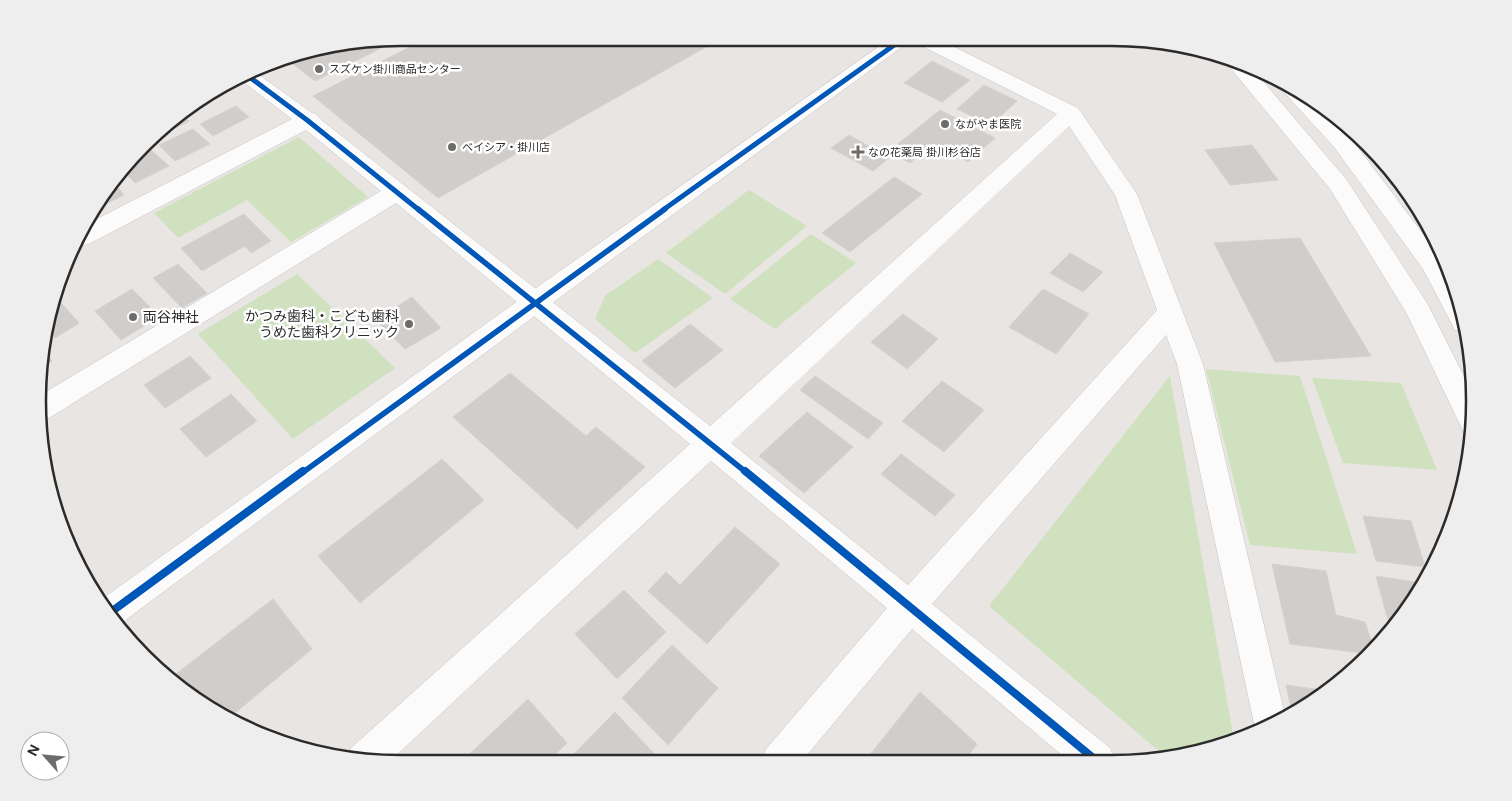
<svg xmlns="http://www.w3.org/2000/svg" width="1512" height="801" viewBox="0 0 1512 801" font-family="'DM Sans','Noto Sans JP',sans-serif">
<rect width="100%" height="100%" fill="#e9e5e2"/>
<path fill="#cfe1be" d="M299,137L368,197L291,242L247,200L178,238L154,213Z
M749,190L807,226L725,294L666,253Z
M811,234L856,263L775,329L730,299Z
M658,259L713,298L635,353L595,319L605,296Z
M297,274L395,368L293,439L198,334Z
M1206,369L1300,376L1357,554L1250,545Z
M1170,376L1234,740L1167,758L989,606Z
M1312,378L1401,383L1437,470L1343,463Z"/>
<path fill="#d0cdcb" stroke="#d4d1ce" d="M401,38L315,81L284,57L400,38Z
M428,38H722L438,198L313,96Z
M932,61L970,80L942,102L904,83Z
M984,85L1017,101L991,125L957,109Z
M236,106L249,117L213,136L200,124Z
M940,110L995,138L968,162L933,143L910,163L889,151Z
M179,113L189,121L155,138Z
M193,129L210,144L175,161L159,145Z
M849,135L889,158L873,171L831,148Z
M1252,145L1278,180L1230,185L1205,150Z
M151,150L169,166L135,183L124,172L139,156Z
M894,177L922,194L850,252L822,233Z
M114,183L124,195L94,210L99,199Z
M244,214L271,241L251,253L245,246L202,271L181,248Z
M1300,238L1371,356L1275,362L1214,243Z
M1070,253L1103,272L1083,292L1050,273Z
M178,264L207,293L182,308L153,278Z
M132,289L150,307L142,312L152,321L121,340L95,311Z
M1043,289L1089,314L1056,354L1009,327Z
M55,296L79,323L55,338L46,328L50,307Z
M412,297L441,328L405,349L376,320Z
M903,314L938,339L907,369L871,342Z
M690,324L723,350L675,388L642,361Z
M43,349L52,361L40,369Z
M190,356L211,378L165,408L144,385Z
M510,373L586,436L596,427L645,467L577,529L453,417Z
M815,376L883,423L868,439L800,390Z
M942,381L984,410L944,452L902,421Z
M231,394L257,421L206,457L180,429Z
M807,412L853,447L804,493L759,456Z
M901,454L955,495L935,516L881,474Z
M442,459L484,500L360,603L318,556Z
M1363,516L1411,521L1425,567L1376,561Z
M735,527L780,564L707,644L648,591L666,572L680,585Z
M1272,564L1326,571L1336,615L1365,622L1374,649L1370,654L1290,644Z
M1376,576L1422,583L1391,631Z
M624,590L666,632L617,679L575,634Z
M273,599L312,649L229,718L172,677Z
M672,645L718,688L668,745L622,698Z
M1286,685L1328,691L1292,712Z
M920,692L977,744L964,761H865Z
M528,699L567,743L547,762H461Z
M615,712L662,762H566Z"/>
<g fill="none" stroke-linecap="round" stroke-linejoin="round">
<g stroke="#c5c4c4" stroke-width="1">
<path id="minor" d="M911,38H936L1078,108L1137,194L1203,364L1285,716L1256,733L1177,364L1166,335L932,604L1110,748L1115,760L1069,761L912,629L802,761L761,762L766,749L887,608L711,461L388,763L348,758L351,748L690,444L396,203L49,418L40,421L39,396L381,191L306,130L89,244L78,246L87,224L292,119L241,80L255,72L312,113L316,114L320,119L710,426L1057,114L914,42ZM1069,126L1115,195L1157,310L908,585L731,443Z"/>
</g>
<g stroke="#c5c4c4" stroke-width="1">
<path id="tertiary" d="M891,38H914L544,309L120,624L102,599L526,295Z
M1227,58L1251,67L1346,179L1427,303L1473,394L1472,436L1464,433L1407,314L1330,189L1228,65L1225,61Z
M1281,80L1317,103L1350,137L1441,258L1455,284L1467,332L1455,330L1423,269L1334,147L1281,89L1278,85Z"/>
</g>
<use href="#minor" fill="#fcfbfb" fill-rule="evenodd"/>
<use href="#tertiary" fill="#fcfbfb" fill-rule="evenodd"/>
<g stroke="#fff" stroke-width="8">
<path id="cycleway-far2" d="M248,76L307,120L419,210
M663,210L904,38"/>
</g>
<g stroke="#fff" stroke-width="9">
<path id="cycleway-far1" d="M418,209L747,473
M302,473L665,209"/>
</g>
<g stroke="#fff" stroke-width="11">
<path id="cycleway" d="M745,471L1097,761
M111,612L303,471"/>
</g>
<use href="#cycleway-far2" stroke="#0057b8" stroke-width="5"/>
<use href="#cycleway-far1" stroke="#0057b8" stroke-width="5.5"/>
<use href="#cycleway" stroke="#0057b8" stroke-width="8"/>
</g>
<g fill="#6e6c6b" stroke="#fff" stroke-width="2">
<circle cx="319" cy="69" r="5"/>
<circle cx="945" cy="124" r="5"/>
<circle cx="452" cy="147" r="5"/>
<path d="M855.5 144.5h5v5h5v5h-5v5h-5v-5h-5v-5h5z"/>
<circle cx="133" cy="317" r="5"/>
<circle cx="409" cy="324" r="5"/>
</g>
<g text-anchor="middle" stroke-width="5" stroke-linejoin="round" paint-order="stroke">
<g font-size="11" fill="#2b2b2b" stroke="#fff" text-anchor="start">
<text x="329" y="73">スズケン掛川商品センター</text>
<text x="955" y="128">ながやま医院</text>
<text x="462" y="151">ベイシア・掛川店</text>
<text x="868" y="156">なの花薬局 掛川杉谷店</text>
</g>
<g font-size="14" fill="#2b2b2b" stroke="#fff" text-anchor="end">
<text x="399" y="321">かつみ歯科・こども歯科<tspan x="399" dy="16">うめた歯科クリニック</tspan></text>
<text x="143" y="322" text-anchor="start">両谷神社</text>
</g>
</g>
<path d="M0 0H1512V801H0ZM400 46H1112A354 354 0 0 1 1466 400V401A354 354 0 0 1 1112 755H400A354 354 0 0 1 46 401V400A354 354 0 0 1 400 46Z" fill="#eee" fill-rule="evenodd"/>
<path fill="none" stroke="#2b2b2b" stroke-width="2.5" d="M400 46H1112A354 354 0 0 1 1466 400V401A354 354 0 0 1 1112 755H400A354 354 0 0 1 46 401V400A354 354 0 0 1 400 46Z"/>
<g transform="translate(45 756) rotate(297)"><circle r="24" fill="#ffffff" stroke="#aaaaaa"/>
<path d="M0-4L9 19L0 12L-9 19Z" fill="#6e6c6b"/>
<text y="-8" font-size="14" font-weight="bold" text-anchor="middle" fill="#2b2b2b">N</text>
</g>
</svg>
